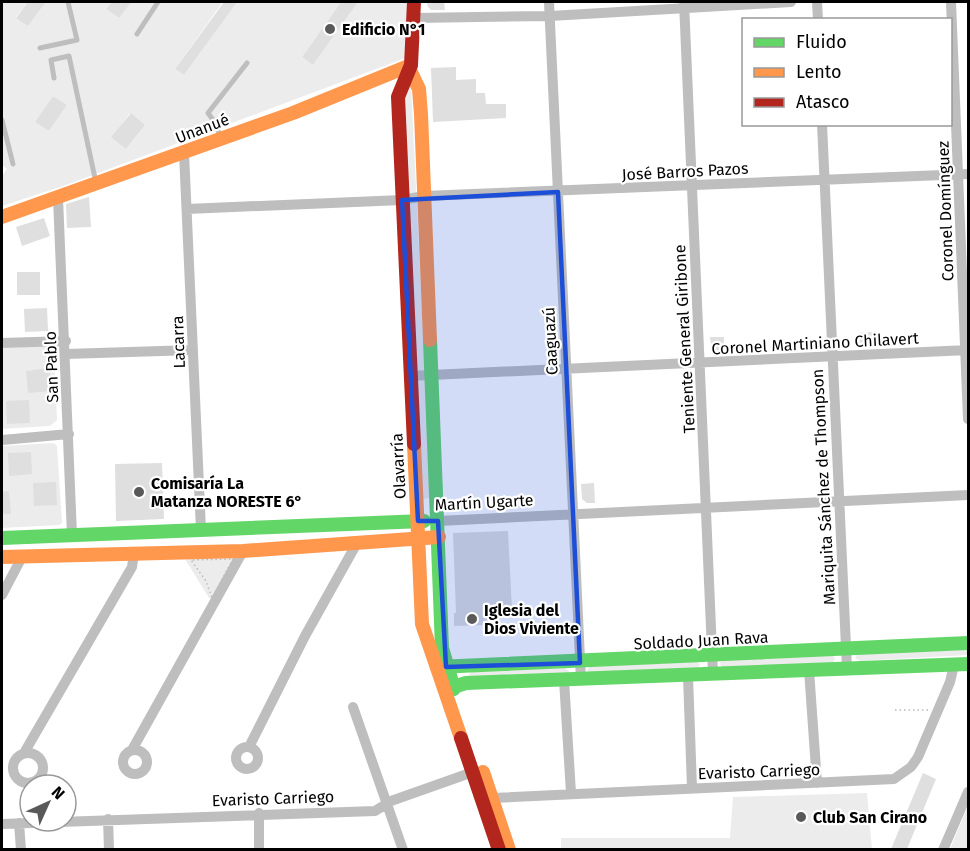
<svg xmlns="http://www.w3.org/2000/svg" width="970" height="851" viewBox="0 0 970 851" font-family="'Fira Sans',sans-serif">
<rect width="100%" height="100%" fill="#fff"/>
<path fill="#ececec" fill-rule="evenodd" d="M2,2H28L16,17L28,26L46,2H112L106,9L119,18L132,2H220L222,3L175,69L184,75L235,4L232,2H341L302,57L313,65L358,2H408V57L66,185L2,206V176L7,169L2,165ZM53,96L67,105L49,131L36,121ZM130,113L145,125L126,149L112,137Z
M411,85L431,498L421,499L403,89Z
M48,346L54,352L57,420L50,426L2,429V348Z
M54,443L57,446L62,523L59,525L2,528V446Z
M235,558L214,599L209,598L185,559Z
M968,650L967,655L860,661L855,658L858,653Z
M832,655L835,658L833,663L724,668L719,664L723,660Z
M696,661L700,664L698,668L590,674L587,670L590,666Z
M565,668L569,671L568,673L469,678L468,676L472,671Z
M867,793L872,849H561V838H730L733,797Z
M968,806V849H950Z"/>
<path fill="#dfdfdf" d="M28,2H46L28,26L16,18Z
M112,2H132L119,18L106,9Z
M224,2H237L184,75L175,69Z
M341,2H358L313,65L302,57Z
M444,2L445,10H431L428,7L427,3Z
M456,67V80L476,79V93H485L486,104H506V118L433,122L431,68Z
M53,96L67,105L49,131L35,122Z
M131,113L145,125L126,149L111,137Z
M89,197L91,227L67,228L66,204Z
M44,218L50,236L22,246L16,227Z
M17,272H40V295H17Z
M47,308L48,331L25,332L24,309Z
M873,332V345H860L859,333Z
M710,337H724V350H712Z
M49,368L51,391L28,393L26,371Z
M29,400L30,423L7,424L6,401Z
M31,452L32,474L9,476L8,453Z
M162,463L164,519L116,521L115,464Z
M56,482L57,505L34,506L33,483Z
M594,483L595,503H587L582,499L581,484Z
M9,491L11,514H2V492Z
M508,531L512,610H490V625L454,626V613H456L453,533Z
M923,773L936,779L907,849H891Z"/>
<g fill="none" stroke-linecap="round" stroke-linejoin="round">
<path stroke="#b9b9b9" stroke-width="1.5" stroke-dasharray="1.5 3" stroke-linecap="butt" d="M233,559L212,598L206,581L191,560Z
M895,710H928"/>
<path stroke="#bebebe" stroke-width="5" d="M137,34L158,2
M40,48L77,40L68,2
M54,78L51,60L69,56L96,183
M2,120L13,164
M220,137L216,124L208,113L247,63"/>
<path stroke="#bebebe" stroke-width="10" d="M549,2L581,680
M684,2L713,674
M817,2L818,20
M951,2L968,419
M415,18L550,16L791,2
M822,124L847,669
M184,153L201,530
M58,198L72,535
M187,209L402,200L424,196L968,174
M2,343L66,341
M66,354L193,350
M410,376L968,350
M2,440L69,434
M438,521L968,495
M2,595L22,557
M809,670L817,783
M688,676L692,788
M564,680L571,793
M353,707L403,850
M249,747L305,636L357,543
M236 758a11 11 0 1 1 22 0a11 11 0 1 1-22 0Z
M123 762a12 12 0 1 1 24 0a12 12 0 1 1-24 0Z
M132,750L243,551
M13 768a15 15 0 1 1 30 0a15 15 0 1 1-30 0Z
M24,753L132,567L134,554
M492,798L894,779L911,767L918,757L950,682L954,665
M259,813V850
M108,819L109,850
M19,823L21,850
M2,824L375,811L391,801L473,772
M943,850L968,792"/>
<path stroke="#63d668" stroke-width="14" d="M430,340L442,648L454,689
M2,538L424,521
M437,667L968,643
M447,689L466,683L968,664"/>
<path stroke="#ff974d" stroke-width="14" d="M410,70L419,89L421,114L430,340
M2,217L293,113L411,65
M414,444L422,624L461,738
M2,557L243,551L439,537
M483,772L509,850"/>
<path stroke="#b3261e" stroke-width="14" d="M414,444L398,97L411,65L414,2
M461,738L499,850"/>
</g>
<path fill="#1d4ed8" fill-opacity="0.2" stroke="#1d4ed8" stroke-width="4.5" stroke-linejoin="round" d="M558,192L580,663L446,667L438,521H418L402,200Z"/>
<g fill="#595959" stroke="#fff" stroke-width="2">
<circle cx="330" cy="29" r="6"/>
<circle cx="139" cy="492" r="6"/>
<circle cx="472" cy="619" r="6"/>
<circle cx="801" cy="817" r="6"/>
</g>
<g text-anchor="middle" stroke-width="4.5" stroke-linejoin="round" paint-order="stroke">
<g font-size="16" font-weight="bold" fill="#000" stroke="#fff" text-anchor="start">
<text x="342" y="35">Edificio N°1</text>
<text x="151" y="489">Comisaría La<tspan x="151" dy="18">Matanza NORESTE 6°</tspan></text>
<text x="484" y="616">Iglesia del<tspan x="484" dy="18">Dios Viviente</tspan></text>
<text x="813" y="823">Club San Cirano</text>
</g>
<g font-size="16" fill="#000" stroke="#fff">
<text transform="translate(202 128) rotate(-21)" y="6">Unanué</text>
<text transform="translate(685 171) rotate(-3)" y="6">José Barros Pazos</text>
<text transform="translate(945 211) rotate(-92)" y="6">Coronel Domínguez</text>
<text transform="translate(684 339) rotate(-93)" y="6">Teniente General Giribone</text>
<text transform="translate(550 341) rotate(-93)" y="6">Caaguazú</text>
<text transform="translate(178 342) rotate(-92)" y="6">Lacarra</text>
<text transform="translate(815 343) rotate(-3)" y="6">Coronel Martiniano Chilavert</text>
<text transform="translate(51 367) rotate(-92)" y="6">San Pablo</text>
<text transform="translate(398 466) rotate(-93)" y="6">Olavarría</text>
<text transform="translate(823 487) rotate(-93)" y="6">Mariquita Sánchez de Thompson</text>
<text transform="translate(484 502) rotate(-3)" y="6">Martín Ugarte</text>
<text transform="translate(701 640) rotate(-3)" y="6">Soldado Juan Rava</text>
<text transform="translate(759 771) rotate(-2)" y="6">Evaristo Carriego</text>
<text transform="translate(273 798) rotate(-2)" y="6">Evaristo Carriego</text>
</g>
</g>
<rect width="970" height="851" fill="none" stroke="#000000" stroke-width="6"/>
<rect x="742" y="18" width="210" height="108" fill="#ffffff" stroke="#999999" stroke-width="1.5"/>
<rect x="754" y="38" width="30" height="9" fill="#63d668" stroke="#999999" stroke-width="1.5"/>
<text x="796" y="48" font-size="18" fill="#000000">Fluido</text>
<rect x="754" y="68" width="30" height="9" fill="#ff974d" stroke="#999999" stroke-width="1.5"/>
<text x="796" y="78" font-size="18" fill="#000000">Lento</text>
<rect x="754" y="98" width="30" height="9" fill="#b3261e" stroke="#999999" stroke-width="1.5"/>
<text x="796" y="108" font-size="18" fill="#000000">Atasco</text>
<g transform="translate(48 803) rotate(45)"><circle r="28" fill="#ffffff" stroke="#999999" stroke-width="1.5"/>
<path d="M0-4.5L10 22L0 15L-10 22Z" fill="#595959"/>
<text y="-9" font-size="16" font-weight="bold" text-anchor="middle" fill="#000000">N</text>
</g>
</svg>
